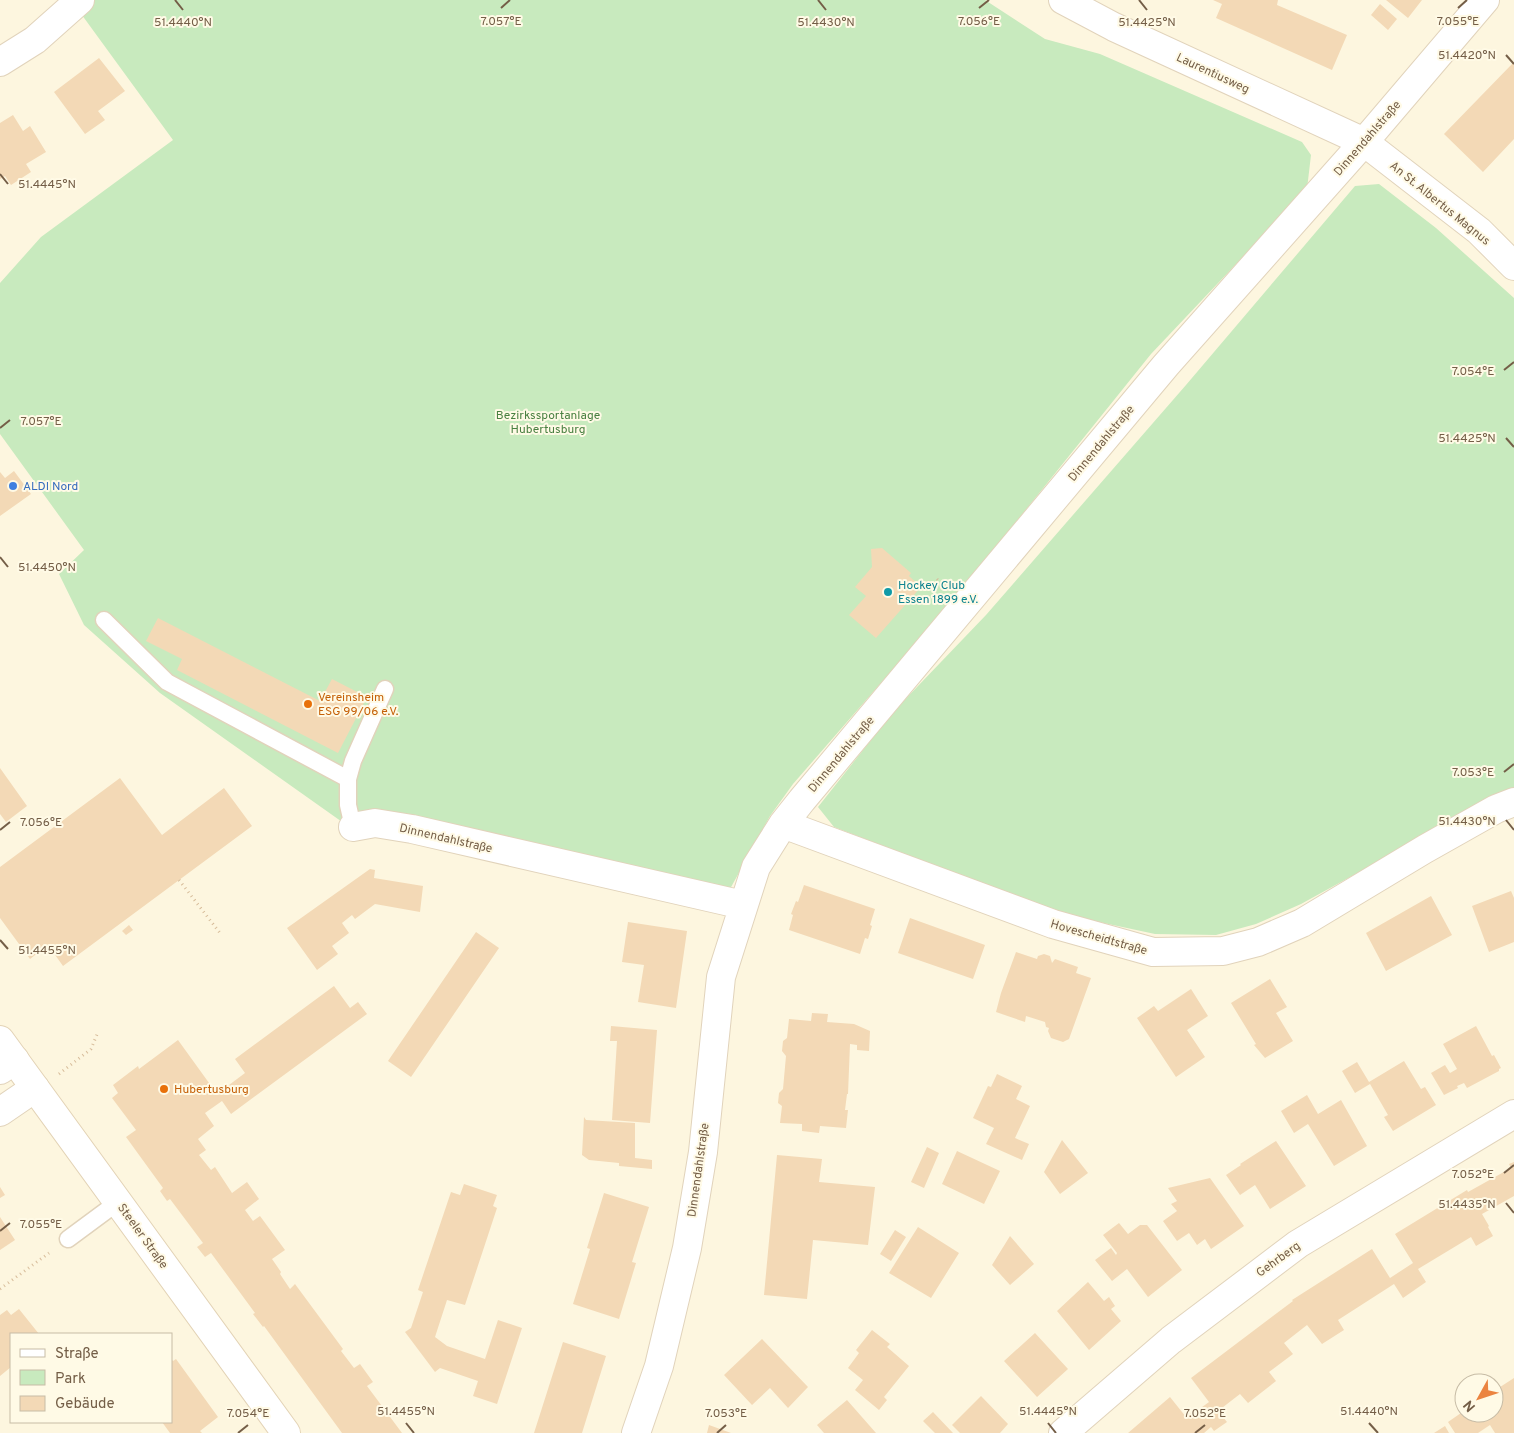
<svg xmlns="http://www.w3.org/2000/svg" width="1514" height="1433" viewBox="0 0 1514 1433" font-family="Overpass,sans-serif">
<rect width="100%" height="100%" fill="#fdf6df"/>
<path fill="#c8eabe" d="M92,0H985L1045,39L1100,54L1302,142L1311,155L1307,189L1151,354L954,599L793,784L770,816L730,889L345,824L160,693L84,625L59,574L84,550L0,434V283L41,237L173,140L79,11Z
M1379,184L1436,228L1514,298V794L1472,810L1301,904L1256,924L1216,935L1155,934L1057,913L834,827L818,807L894,711L986,615L1186,385L1355,186Z"/>
<path fill="#f3d9b6" d="M1213,0H1278L1277,5L1347,35L1332,70L1216,18L1222,4Z
M1386,0H1422L1408,18Z
M1380,4L1397,19L1388,30L1371,15Z
M99,58L125,91L98,111L105,120L85,134L54,92Z
M1513,63L1514,64V139L1483,172L1444,134Z
M13,115L23,131L30,126L46,152L26,164L31,172L11,185L5,176L0,179V123Z
M14,471L31,494L0,516V472L5,478Z
M882,548L911,573L909,576L921,587L876,638L849,615L866,596L855,587L872,567L871,549Z
M158,618L320,701L332,679L367,697L338,753L177,670L182,659L146,641Z
M0,768L27,806L6,822L0,814Z
M120,778L162,835L224,788L252,826L63,966L48,945L30,959L0,918V867Z
M370,869L375,870L374,878L423,886L420,912L375,904L355,919L352,915L342,923L349,933L332,946L338,954L317,970L287,928Z
M804,885L875,909L870,925L872,926L868,939L865,938L860,954L789,930L793,915L791,914L796,901L798,902Z
M1511,891L1514,898V942L1489,952L1472,906Z
M1431,896L1452,935L1386,971L1366,933Z
M910,918L985,945L973,979L898,953Z
M628,922L687,931L676,1008L638,1002L644,965L622,962Z
M129,925L133,930L126,935L122,931Z
M476,932L499,948L411,1077L388,1061Z
M1016,952L1037,959L1038,956L1044,954L1050,956L1052,963L1055,959L1078,967L1076,973L1091,978L1069,1039L1063,1042L1051,1038L1048,1031L1049,1028L1046,1027L1045,1022L1026,1016L1025,1022L996,1012L1001,993Z
M1270,979L1287,1007L1276,1013L1293,1041L1265,1058L1254,1045L1256,1044L1231,1003Z
M334,986L350,1008L358,1002L367,1014L231,1114L222,1101L205,1113L214,1126L198,1139L206,1150L199,1155L211,1170L215,1167L232,1193L247,1182L259,1199L245,1210L253,1221L260,1216L285,1250L272,1259L281,1272L280,1274L290,1289L295,1284L343,1349L341,1351L354,1368L360,1364L373,1382L367,1386L402,1433H342L264,1326L263,1327L253,1314L255,1313L211,1253L205,1257L197,1247L203,1243L170,1199L167,1201L160,1191L163,1188L126,1137L136,1130L112,1098L118,1093L113,1085L138,1066L139,1069L178,1040L217,1094L245,1073L235,1059Z
M1191,989L1208,1016L1187,1030L1205,1057L1176,1077L1137,1018L1154,1006L1158,1011Z
M812,1013L828,1014L827,1022L854,1024L870,1031L869,1051L857,1050V1045L850,1044L848,1094H847L845,1110H848L846,1128L820,1126L819,1133L802,1131V1124L780,1123L782,1106L778,1103L779,1093L783,1089L786,1056L782,1051L783,1041L787,1038L789,1019L811,1021Z
M611,1026L657,1030L650,1123L612,1120L617,1041H610Z
M1476,1026L1492,1056L1494,1055L1501,1068L1499,1069V1071L1467,1088L1464,1083L1457,1086L1458,1088L1444,1095L1431,1073L1445,1065L1450,1073L1457,1069L1443,1044Z
M1404,1061L1421,1089L1425,1087L1436,1105L1393,1131L1384,1117L1388,1115L1370,1084L1355,1093L1342,1071L1357,1062L1369,1082Z
M997,1074L1022,1086L1016,1099L1030,1106L1015,1138L1029,1144L1022,1160L986,1144L994,1128L973,1118L988,1086L991,1087Z
M1307,1095L1318,1114L1341,1100L1367,1146L1334,1166L1308,1124L1294,1133L1281,1111Z
M584,1117L586,1120L635,1123V1158L652,1160V1169L619,1166V1163L589,1160L582,1155Z
M1062,1140L1088,1173L1060,1194L1044,1172Z
M1276,1141L1306,1186L1270,1209L1255,1185L1240,1195L1226,1175L1241,1165L1240,1164Z
M927,1147L939,1153L924,1188L911,1182Z
M957,1151L1000,1171L984,1204L942,1184Z
M777,1155L822,1159L819,1182L875,1187L868,1245L813,1240L807,1299L764,1295Z
M1514,1162V1196L1482,1214L1489,1226L1488,1227L1493,1236L1476,1246L1471,1237L1418,1269L1426,1282L1403,1298L1394,1284L1338,1320L1344,1330L1322,1344L1307,1325L1284,1343L1293,1354L1269,1372L1276,1381L1248,1403L1240,1394L1218,1411L1227,1422L1214,1431L1211,1427L1204,1433H1128L1170,1397L1186,1417L1196,1408L1198,1410L1209,1402L1191,1378L1293,1301L1292,1300L1372,1249L1390,1278L1413,1263L1395,1234L1467,1190L1468,1192L1511,1168L1509,1164Z
M1210,1178L1244,1226L1211,1249L1205,1239L1197,1245L1189,1233L1177,1241L1163,1221L1177,1211L1171,1204L1177,1201L1168,1188Z
M464,1184L497,1195L493,1206L497,1208L465,1305L447,1300L435,1337L447,1346L485,1359L498,1320L522,1328L497,1404L473,1396L478,1381L440,1368L435,1372L405,1332L411,1328L423,1292L418,1290L451,1192L460,1195Z
M0,1187L5,1195L0,1198Z
M604,1193L649,1207L632,1262L636,1263L619,1319L573,1304L590,1249L587,1248Z
M0,1217L15,1240L0,1250Z
M1119,1223L1128,1234L1140,1225H1147L1182,1270L1148,1297L1127,1269L1112,1281L1095,1260L1111,1248L1116,1255L1117,1253L1103,1235Z
M918,1227L959,1253L931,1298L889,1273Z
M895,1230L906,1237L891,1261L880,1254Z
M1010,1236L1034,1264L1010,1285L992,1265Z
M1088,1282L1104,1301L1109,1297L1115,1306L1111,1309L1121,1321L1089,1350L1057,1311Z
M19,1309L39,1334H11V1367L0,1376V1315L7,1310L11,1315Z
M872,1330L890,1344L887,1347L909,1366L884,1397L887,1400L879,1410L855,1390L863,1380L848,1368L859,1353L856,1350Z
M1035,1333L1068,1369L1037,1397L1004,1361Z
M762,1339L808,1387L788,1408L770,1388L752,1405L724,1375Z
M563,1342L606,1356L582,1433H534Z
M171,1359L173,1361L176,1359L218,1417L200,1431L202,1433H170L162,1422H171Z
M1514,1378V1433H1495L1490,1425L1478,1433H1455L1448,1422L1461,1413L1459,1410L1464,1407V1413H1494V1397L1500,1393L1497,1389Z
M981,1396L1008,1424L1000,1433H960L952,1425Z
M847,1400L876,1433H824L817,1425Z
M933,1412L953,1433H935L923,1421Z
M709,1425L731,1433H707Z
M1445,1426L1449,1433H1434Z"/>
<g fill="none" stroke-linecap="round" stroke-linejoin="round">
<g stroke="#e1d3bb" stroke-width="19">
<path id="service" d="M104,620L167,682L348,779
M353,827L348,805V779L353,761L385,689
M68,1239L118,1202"/>
</g>
<g stroke="#e1d3bb" stroke-width="30">
<path id="minor" d="M1063,0L1114,27L1364,142L1479,231L1514,266
M0,62L35,40L80,0
M783,824L1053,924L1153,952L1223,951L1258,942L1302,923L1425,849L1496,809L1514,802
M353,827L375,823L412,829L743,905
M0,1070L15,1060
M0,1112L35,1088
M636,1433L659,1366L687,1248L703,1152L721,977L756,867L783,824L802,800L1166,365L1364,142L1485,0
M1063,1433L1171,1340L1298,1244L1514,1114"/>
</g>
<g stroke="#e3d3b6" stroke-width="30">
<path id="secondary" d="M0,1040L286,1433"/>
</g>
<path stroke="#d7bc9a" stroke-width="3" stroke-dasharray="1 4" stroke-linecap="butt" d="M937,579L944,586
M179,880L220,933
M59,1074L91,1049L98,1032
M0,1289L49,1253"/>
<use href="#service" stroke="#fff" stroke-width="16"/>
<use href="#minor" stroke="#fff" stroke-width="28"/>
<use href="#secondary" stroke="#fff" stroke-width="28"/>
</g>
<path fill="none" stroke="#745e47" stroke-width="2" d="M175,0L183,10M818,0L826,10M1139,0L1147,10M501,8L510,0M979,8L989,0M1458,8L1467,0M1506,55L1514,64M0,174L8,184M1504,370L1514,362M0,428L10,420M1506,438L1514,447M0,557L8,567M1504,772L1514,764M1506,820L1514,830M0,830L10,822M0,940L8,949M1504,1173L1514,1165M1506,1203L1514,1213M0,1231L10,1223M406,1423L414,1433M1048,1423L1056,1433M1369,1423L1378,1433M238,1433L248,1425M717,1433L726,1425M1195,1433L1205,1425"/>
<circle fill="#3f7fe0" stroke="#fffae6" stroke-width="2" cx="13" cy="486" r="5"/>
<circle fill="#0f9aa8" stroke="#fffae6" stroke-width="2" cx="888" cy="592" r="5"/>
<g fill="#e8710a" stroke="#fffae6" stroke-width="2">
<circle cx="308" cy="704" r="5"/>
<circle cx="164" cy="1089" r="5"/>
</g>
<g text-anchor="middle" stroke-width="4" stroke-linejoin="round" paint-order="stroke">
<g font-size="12" fill="#745e47" stroke="#fffae6">
<text transform="translate(1213 73) rotate(25)" y="4">Laurentiusweg</text>
<text transform="translate(1367 138) rotate(-49)" y="4">Dinnendahlstraße</text>
<text transform="translate(1440 203) rotate(39)" y="4">An St. Albertus Magnus</text>
<text transform="translate(1101 443) rotate(-50)" y="4">Dinnendahlstraße</text>
<text transform="translate(841 754) rotate(-50)" y="4">Dinnendahlstraße</text>
<text transform="translate(446 838) rotate(13)" y="4">Dinnendahlstraße</text>
<text transform="translate(1099 937) rotate(16)" y="4">Hovescheidtstraße</text>
<text transform="translate(698 1170) rotate(-82)" y="4">Dinnendahlstraße</text>
<text transform="translate(143 1236) rotate(54)" y="4">Steeler Straße</text>
<text transform="translate(1278 1259) rotate(-36)" y="4">Gehrberg</text>
</g>
<g font-size="12" fill="#498041" stroke="#fffae6">
<text x="548" y="419">Bezirkssportanlage<tspan x="548" dy="14">Hubertusburg</tspan></text>
</g>
<g font-size="12" fill="#366cbe" stroke="#fffae6" text-anchor="start">
<text x="23" y="490">ALDI Nord</text>
</g>
<g font-size="12" fill="#0d838f" stroke="#fffae6" text-anchor="start">
<text x="898" y="589">Hockey Club<tspan x="898" dy="14">Essen 1899 e.V.</tspan></text>
</g>
<g font-size="12" fill="#c56008" stroke="#fffae6" text-anchor="start">
<text x="318" y="701">Vereinsheim<tspan x="318" dy="14">ESG 99/06 e.V.</tspan></text>
<text x="174" y="1093">Hubertusburg</text>
</g>
</g>
<g font-size="12" text-anchor="middle" fill="#745e47" stroke="#fffae6" stroke-width="4" stroke-linejoin="round" paint-order="stroke">
<text x="501" y="25">7.057°E</text>
<text x="979" y="25">7.056°E</text>
<text x="1458" y="25">7.055°E</text>
<text x="1147" y="26">51.4425°N</text>
<text x="183" y="26">51.4440°N</text>
<text x="826" y="26">51.4430°N</text>
<text x="1467" y="59">51.4420°N</text>
<text x="47" y="188">51.4445°N</text>
<text x="1473" y="375">7.054°E</text>
<text x="41" y="425">7.057°E</text>
<text x="1467" y="442">51.4425°N</text>
<text x="47" y="571">51.4450°N</text>
<text x="1473" y="776">7.053°E</text>
<text x="1467" y="825">51.4430°N</text>
<text x="41" y="826">7.056°E</text>
<text x="47" y="954">51.4455°N</text>
<text x="1473" y="1178">7.052°E</text>
<text x="1467" y="1208">51.4435°N</text>
<text x="41" y="1228">7.055°E</text>
<text x="406" y="1415">51.4455°N</text>
<text x="1048" y="1415">51.4445°N</text>
<text x="1369" y="1415">51.4440°N</text>
<text x="248" y="1417">7.054°E</text>
<text x="726" y="1417">7.053°E</text>
<text x="1205" y="1417">7.052°E</text>
</g>
<rect x="10" y="1333" width="162" height="90" fill="#fffae6" stroke="#c7bca6"/>
<rect x="20" y="1349" width="25" height="8" fill="#ffffff" stroke="#c7bca6"/>
<text x="55" y="1358" font-size="15" fill="#745e47">Straße</text>
<rect x="20" y="1370" width="25" height="15" fill="#c8eabe" stroke="#c7bca6"/>
<text x="55" y="1383" font-size="15" fill="#745e47">Park</text>
<rect x="20" y="1396" width="25" height="15" fill="#f3d9b6" stroke="#c7bca6"/>
<text x="55" y="1408" font-size="15" fill="#745e47">Gebäude</text>
<g transform="translate(1479 1398) rotate(230)"><circle r="24" fill="#fffae6" stroke="#c7bca6"/>
<path d="M0-4L9 19L0 12L-9 19Z" fill="#eb8440"/>
<text y="-8" font-size="14" font-weight="bold" text-anchor="middle" fill="#745e47">N</text>
</g>
</svg>
